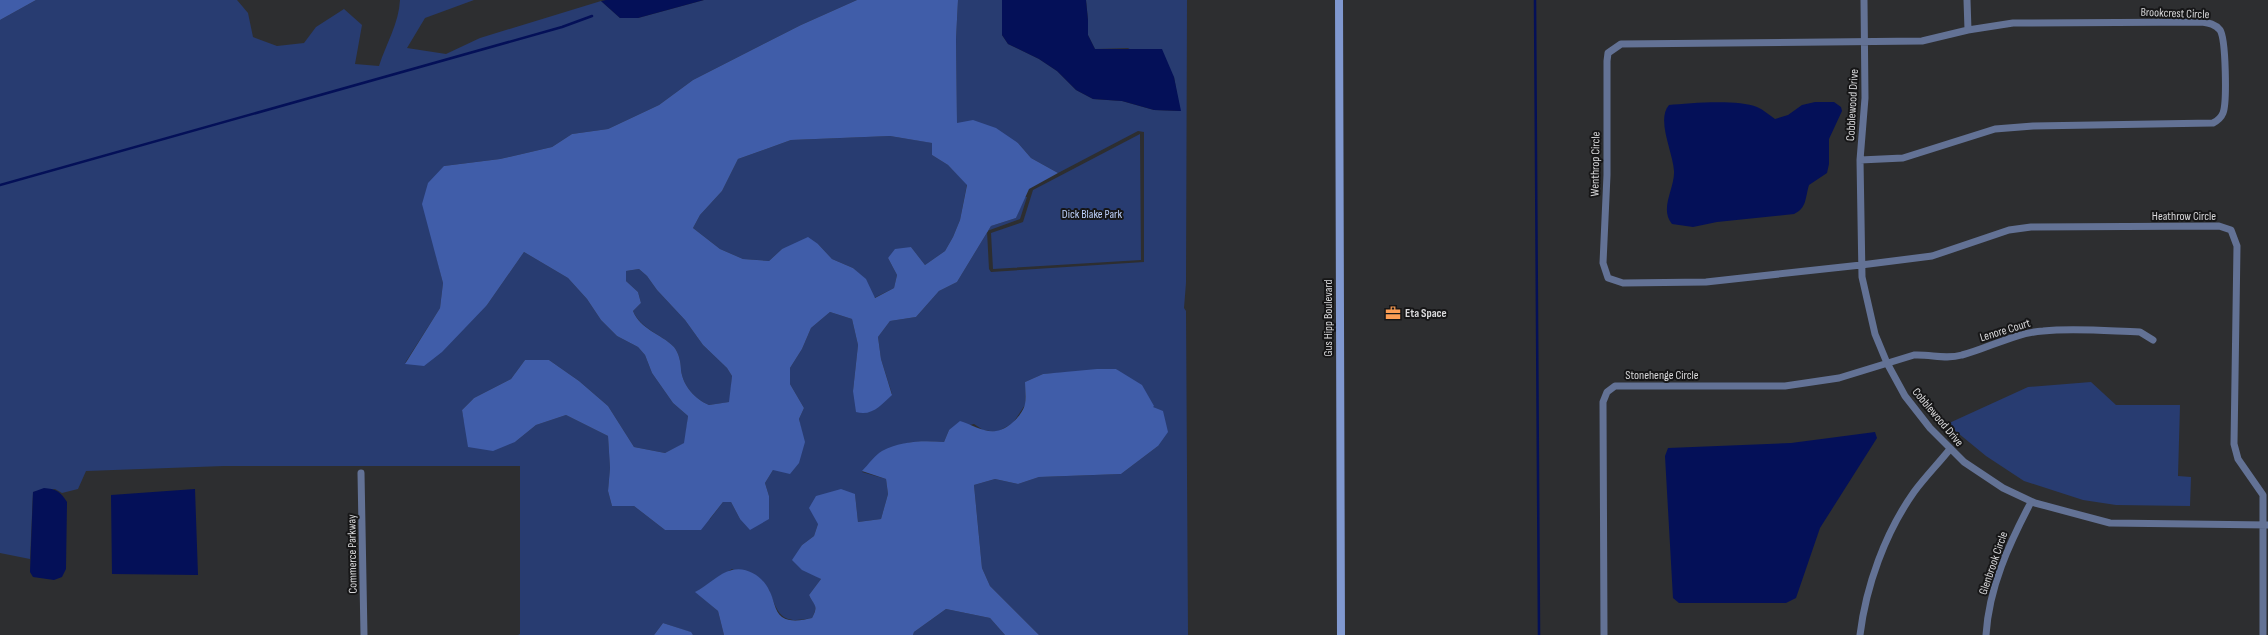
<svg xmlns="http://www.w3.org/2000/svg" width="2268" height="635" viewBox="0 0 2268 635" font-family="'Sofia Sans Condensed',sans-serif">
<rect width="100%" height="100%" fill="#2d2e30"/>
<path fill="#283c71" d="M36,0H237L248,13L253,37L277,46L304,43L316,27L344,9L362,25L355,64L379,66C386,44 399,23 400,0H474L425,18L407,48L446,54L480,38L601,1L620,18H638L704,0H857L801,25L693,80L659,105L608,129L572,134L552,147L500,159L444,166L436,255L443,283L440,308L405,363L487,305L524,252L568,278L587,299L601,320L617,336L638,347L645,355L652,373L673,403L688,416L685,443L665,453L634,447L608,406L579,381L549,360H525L511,379L474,398L462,410L464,421L515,442L536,425L566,415L608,436L610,468L608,491L612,506H634L665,530L710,519L723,502H731L740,519L769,496L765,483L773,470L804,442L799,419L804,408L790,384V368L802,349L811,328L830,312L852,319L858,345L853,391L892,394L881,359L878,337L890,321L916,317L939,291L957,282L991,226L1016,218L1024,197H1027L1020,219L987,231L989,269L991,272L1144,262V132L1138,131L1058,173L1031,158L1018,143L957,123L956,39L958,0H1002V35L1008,44L1039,59L1057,71L1076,90L1093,99L1122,101L1154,110L1180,111L1174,77L1128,48L1095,49L1088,35V20L1086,0H1187L1186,283L1184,308L1186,311L1188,635H1039L990,586L982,568L974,485L995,479L1018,484L1039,477L1121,474L1158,446L1152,407L1116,369L1043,374L1025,382V405L1013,423L997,432L983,430L974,424L949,430L944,442C902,439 893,445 862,472L886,479L888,494L881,519L858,522L855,494L818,524L814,536L802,545L794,560L797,564L821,579L809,595C814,606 819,604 812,618C782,624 779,617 769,590L732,569L696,592L718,611L724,635H693L690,632L663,623L654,635H518L520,634V466H224L86,471L78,489L62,493L55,489L33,492L30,559L0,553V20Z
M1140,134L1141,260L993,269L991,233L1023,222L1033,190Z
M890,136L933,143L932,155L948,165L967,184L960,220L953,237L945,251L925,265L911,247L888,258L897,275L894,288L874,298L865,279L853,268L832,259L818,244L782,249L769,261L743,259L720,249L693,228L700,215L722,191L738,159L791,140Z
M639,269L647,276L657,290L685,320L703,345L727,368L732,376L730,402L709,405C695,399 683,386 681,370C681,363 679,353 674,347C660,333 642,330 633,311L641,303L638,292L626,281V271Z
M2091,382L2116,405H2180L2178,476L2191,477L2190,506L2116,505L2083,500L2024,481L1986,456L1947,424L2028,387Z
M946,609L990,618L1005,635H913L914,632Z"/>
<path fill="#405da9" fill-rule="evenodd" d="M0,0H36L0,20Z
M857,0H958L956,39L957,123L973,120L996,128L1018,143L1031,158L1058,173L1029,189L1016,218L991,226L957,282L939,291L916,317L890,321L878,337L881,359L892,395C882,404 872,417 856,412L853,391L858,345L852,319L830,312L811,328L802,349L790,368V384L804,408L799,419L805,442L799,463L790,474L773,470L765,483L769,496V519L750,530L740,519L731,502H723L701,530H665L634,506H612L608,491L610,468L608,436L566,415L536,425L515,442L493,451L468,447L462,410L474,398L511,379L525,360H549L579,381L608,406L634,447L665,453L684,443L688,416L673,403L652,373L645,355L638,347L617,336L601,320L587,299L568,278L524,252L487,305L442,352L424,366L405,364L440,308L443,283L422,204L428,183L444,166L500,159L552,147L572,134L608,129L659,105L693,80L801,25ZM890,136L932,143V155L948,165L967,185L960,220L953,237L945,251L925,265L911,247L895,249L888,258L897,275L894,288L875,298L866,279L853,268L832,259L818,244L808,237L782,249L769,261L743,259L720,249L693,228L700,215L722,191L738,159L791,140ZM639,269L647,276L657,290L685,320L703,345L727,368L732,376L729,402L709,405C695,399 683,386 681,370C681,363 679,353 674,347C660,333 641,330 633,311L641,303L638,292L626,281V271Z
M1097,369H1116L1142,385L1154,406L1153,407L1163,411L1168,432L1158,446L1121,474L1039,477L1018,484L995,479L974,485L982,568L990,586L1039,635H1005L990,618L946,609L914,632L913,635H724L718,611L695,592C707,586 719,573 732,570C747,566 763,577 769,590C774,598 774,611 782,617C791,623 803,620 812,618C819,605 814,606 809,595L821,579L802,570L792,560L802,545L814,536L818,524L809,508L816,496L841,489L855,494L858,522L881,519L888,494L886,479L862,471C868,465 875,455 882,451C900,441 923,440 944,442L949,430L960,421C971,424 984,433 996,431C1007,430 1023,415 1025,404C1026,397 1025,389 1025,382L1043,374Z
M663,623L691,632L693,635H654Z"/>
<path fill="#041058" d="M606,0H704L638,18H620L601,1Z
M1002,0H1086L1088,20V35L1095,49H1162L1174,77L1181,111L1154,110L1122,101L1093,99L1076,90L1057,71L1039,59L1008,44L1002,35Z
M1815,102H1834L1841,107L1842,111L1829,139V164L1827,173L1809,185C1805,198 1807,208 1794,214L1717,222L1693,227L1672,224C1659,209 1675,188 1674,171C1673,152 1656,120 1669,105C1690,103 1738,99 1757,107C1764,110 1769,115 1775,119L1788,115L1802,105Z
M1875,432L1877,438L1820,528L1796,598L1786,603H1679L1673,598L1665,456L1668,448L1791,443Z
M44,488C56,489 60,491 67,502L66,569L62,577L54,580L33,577L30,572L33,492Z
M195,489L198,575L112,574L111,495Z"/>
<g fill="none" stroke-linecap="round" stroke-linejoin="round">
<path stroke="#041058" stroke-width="2.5" d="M1535,0L1539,635
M0,185L562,27L592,16"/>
<path stroke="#637295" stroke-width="7" d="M1864,0L1865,98L1860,160L1862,277L1875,334L1887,363L1905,396L1930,428L1964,462L2003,488L2035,503L2110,523L2268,525
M1967,0L1968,30
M1860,160L1903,158L1995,129L2033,126L2213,123C2217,121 2221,118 2223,113C2227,103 2226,39 2220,30C2215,24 2209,23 2202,22L2013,23L1968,30L1922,41L1621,44L1608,53L1607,61V175L1603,263L1608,278L1623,283L1706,282L1861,265L1932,256L2009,230L2031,227L2219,226L2231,230L2237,246L2234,444L2238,459L2263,495V635
M361,473L364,635
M1604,635L1603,402L1607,392L1615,386H1785L1839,378L1914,355C1931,354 1945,360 1962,355C1989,348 2014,333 2043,331C2075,328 2108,331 2140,332L2153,340
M1860,635C1866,586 1885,533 1914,492C1925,477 1938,464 1950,449
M1986,635C1989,587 2009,544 2031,502"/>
<path stroke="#8098cf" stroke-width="8" d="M1339,0L1341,635"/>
</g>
<defs>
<g id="office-bare" transform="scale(1.2)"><path d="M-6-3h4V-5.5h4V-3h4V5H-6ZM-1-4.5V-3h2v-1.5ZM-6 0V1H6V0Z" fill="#fc9d54" stroke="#161617" stroke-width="2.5" paint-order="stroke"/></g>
</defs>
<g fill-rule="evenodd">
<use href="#office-bare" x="1393" y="313"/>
</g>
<g text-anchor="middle" stroke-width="4" stroke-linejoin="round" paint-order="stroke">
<g font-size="12" fill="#d8d8da" stroke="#161617">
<text transform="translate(2175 13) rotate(2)" y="4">Brookcrest Circle</text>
<text transform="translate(1852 105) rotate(-87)" y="4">Cobblewood Drive</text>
<text transform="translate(1595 164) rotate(-89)" y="4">Wenthrop Circle</text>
<text x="2184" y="220">Heathrow Circle</text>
<text transform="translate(1328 318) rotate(-90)" y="4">Gus Hipp Boulevard</text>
<text transform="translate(2005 330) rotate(-17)" y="4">Lenore Court</text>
<text x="1662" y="379">Stonehenge Circle</text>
<text transform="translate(1938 417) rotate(50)" y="4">Cobblewood Drive</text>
<text transform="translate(352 554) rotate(-91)" y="4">Commerce Parkway</text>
<text transform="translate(1993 563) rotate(-71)" y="4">Glenbrook Circle</text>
</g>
<g font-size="12" fill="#bccff9" stroke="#161617">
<text x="1092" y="218">Dick Blake Park</text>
</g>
<g font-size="12" font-weight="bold" fill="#d8d8da" stroke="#161617" text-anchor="start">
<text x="1405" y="317">Eta Space</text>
</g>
</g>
</svg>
